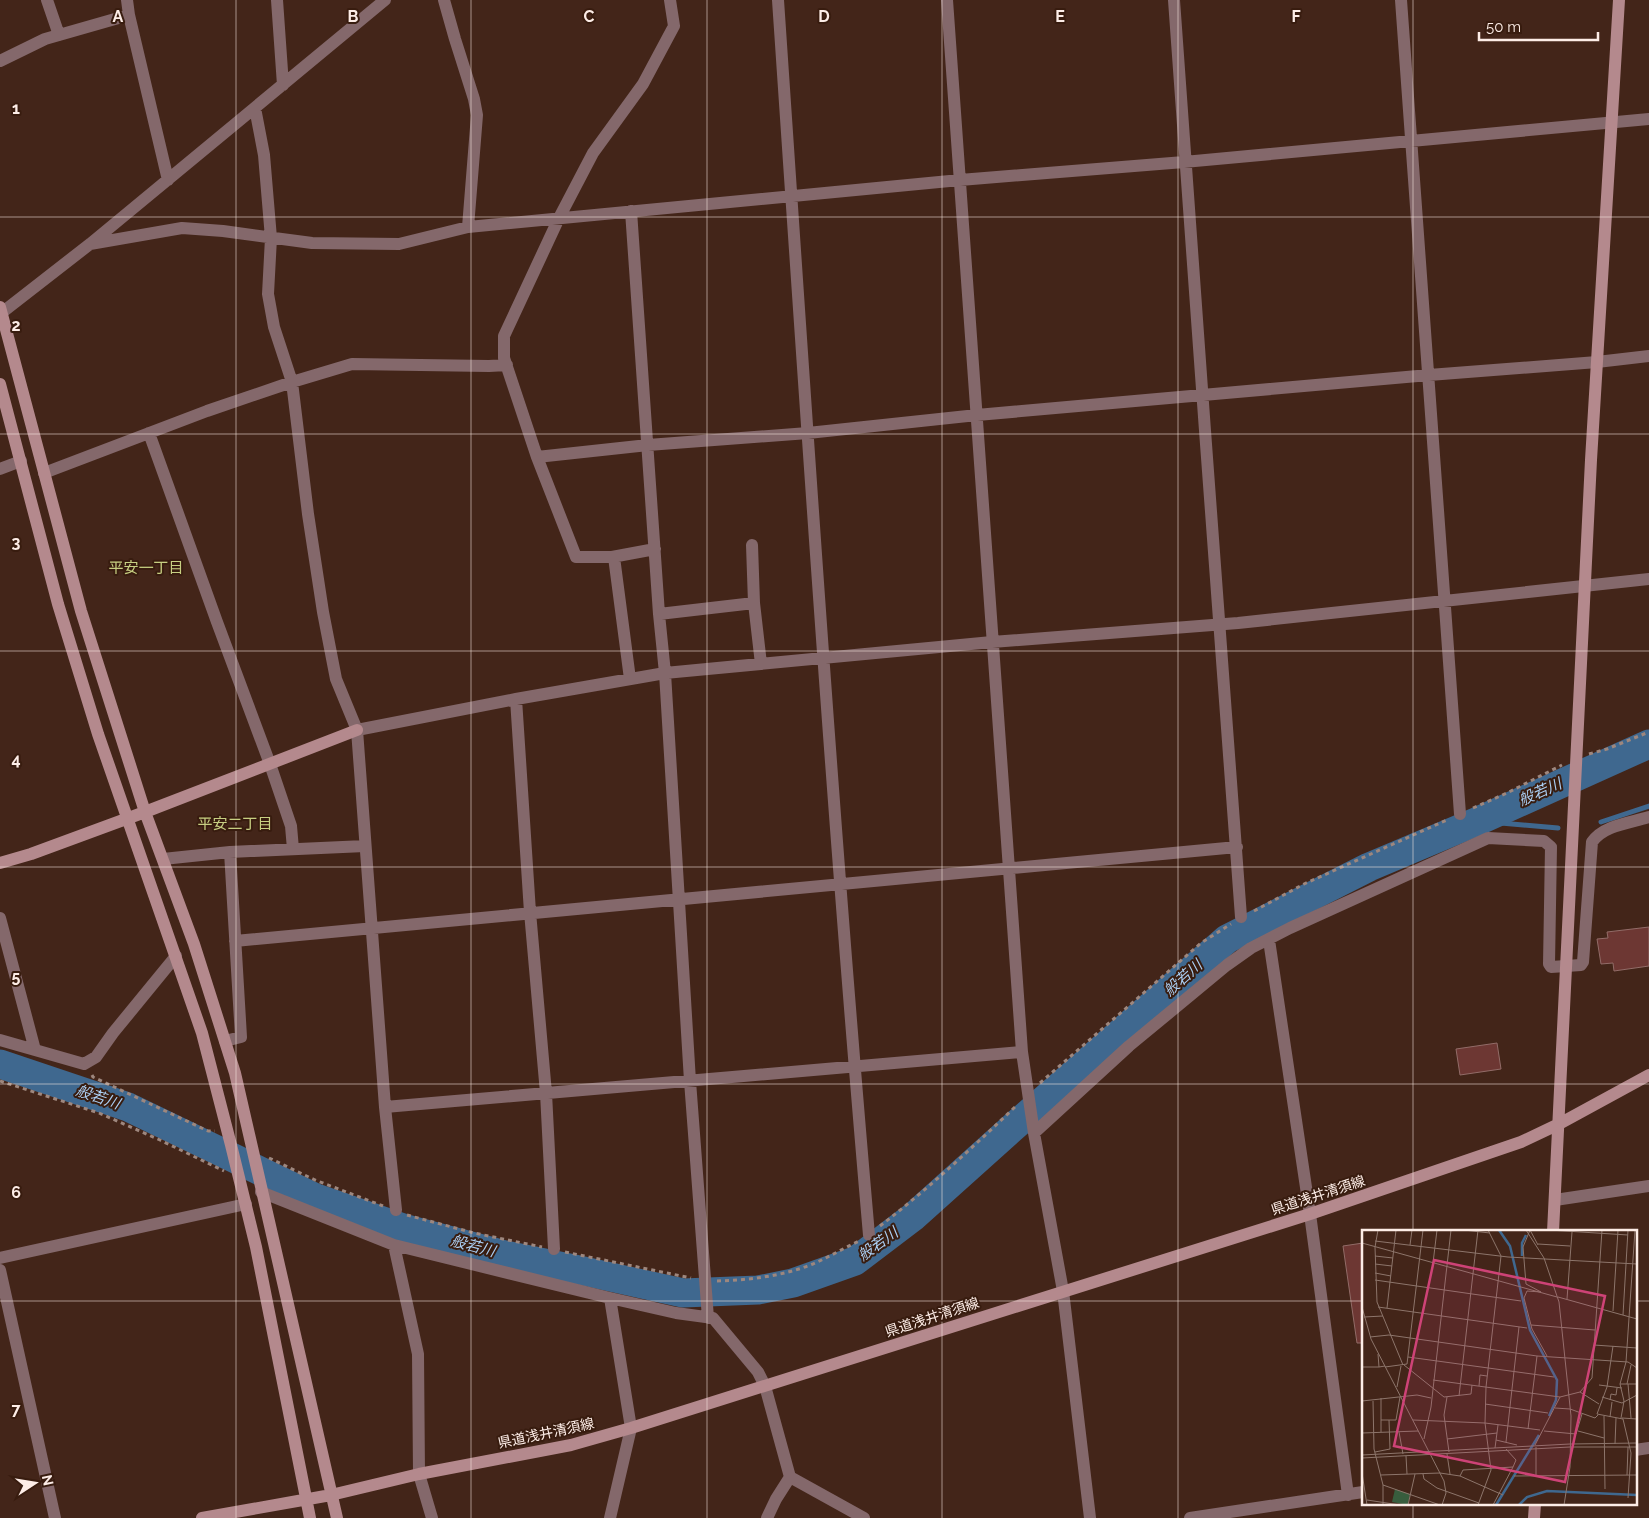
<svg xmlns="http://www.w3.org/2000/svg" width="1649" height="1518" viewBox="0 0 1649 1518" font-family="Raleway,'Noto Sans JP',sans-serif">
<rect width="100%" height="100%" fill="#432519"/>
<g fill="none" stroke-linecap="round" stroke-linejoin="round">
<path stroke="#3f688f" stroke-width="5" d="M1478,821L1558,828
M1601,822L1649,806"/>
<path stroke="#3f688f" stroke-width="29" d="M0,1064L128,1107L316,1198L403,1228L505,1255L579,1270L683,1293L758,1290L793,1283L855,1261L913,1217L1011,1129L1227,939L1369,867L1478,821L1649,744"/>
</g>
<path fill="#6d3733" stroke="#926c68" d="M1649,927V966L1614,971L1613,963L1601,964L1597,939L1608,938L1607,932Z
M1497,1043L1501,1069L1460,1075L1456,1049Z
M1363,1243V1343H1357L1343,1246Z"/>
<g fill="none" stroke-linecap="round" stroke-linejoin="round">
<path stroke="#9e877e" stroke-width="3" stroke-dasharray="4 4" stroke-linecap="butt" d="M1589,754L1607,749L1649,732
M1473,808L1507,793L1562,765
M1254,911L1304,884L1449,819
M92,1075L93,1077L208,1131H215
M0,1081L99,1113L160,1140L224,1171
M1040,1083L1201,943L1231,924
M269,1158L315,1180L383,1206
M407,1215L474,1233L542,1247
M880,1226C928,1189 972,1148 1016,1106
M565,1252L691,1278
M717,1281C750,1280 783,1276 813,1264C829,1257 844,1248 859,1241"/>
<path stroke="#84686b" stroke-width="12" d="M47,0L59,35
M127,0L129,15L168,180
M277,0L283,85
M444,0L455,39L474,99L477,115L468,227
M778,0C806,412 833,824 869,1235
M947,0L1022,1052L1034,1133L1063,1291L1090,1518
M1174,0C1194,306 1220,611 1241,917
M1401,0L1460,814
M0,61L45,39L129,15
M255,108L264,155L271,238L268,294L274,327L292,382L308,514L323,612L336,679L357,730L385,1107L396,1210
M631,211L659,614L665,673L690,1081L708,1318
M90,244L182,228L223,231L312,243L399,244L468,227L960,180L1184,162L1649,119
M0,314L90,244L385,0
M149,433L217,622L270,764L291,826L293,849
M537,457L648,445L808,433L977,415L1429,375L1597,362L1649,356
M0,469L21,461
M44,473L207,411L292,382L352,364L489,366L507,365
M752,545L754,603
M655,549L612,557H576L537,457L504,358V336L559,218L593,153L643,84L674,26L670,0
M614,557L630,679
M659,614L754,603L761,664
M516,699L530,912L546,1093L554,1249
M357,730L516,699L665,673L992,642L1238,623L1649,579
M163,859L230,852L365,846
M0,918L35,1050L84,1064L96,1057L113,1033L176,956
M1269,940L1310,1214L1348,1495
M235,941L1237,847
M0,1040L35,1050
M225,1041L241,1037L230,852
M385,1107L1022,1052
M1034,1133L1129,1046L1227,965L1251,948L1290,928L1488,838L1544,841L1551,847L1549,964L1551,967L1581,965L1583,962L1592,842C1604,825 1630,823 1649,817
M261,1192L394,1245L610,1298L676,1313L713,1318L758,1372L765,1386L790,1477L776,1499L767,1518
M1555,1200L1649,1186
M394,1245L418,1354L419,1474L432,1518
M0,1258L246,1204
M0,1270L55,1518
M1635,1450L1649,1448
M790,1477L864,1518
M610,1518L631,1428L610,1298
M1190,1518L1363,1492"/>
<path stroke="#b4898d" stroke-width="12" d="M0,307L81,611L145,812L194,944L235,1073L337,1518
M0,384L58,604L98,734L202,1033L231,1145L256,1247L310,1518
M0,863L31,854L145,812L357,730
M1553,1232L1591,460L1619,0
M202,1518L331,1495L419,1474L571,1445L631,1428L1310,1214L1521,1142L1559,1124L1649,1075
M1534,1518L1535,1504"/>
</g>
<path fill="none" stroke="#fdede7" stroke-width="1" stroke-opacity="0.55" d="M236,0V1518M471,0V1518M707,0V1518M942,0V1518M1178,0V1518M1413,0V1232M0,217H1649M0,434H1649M0,651H1649M0,867H1649M0,1084H1649M0,1301H1363M1635,1301H1649M1413,1504V1518"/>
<g text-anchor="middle" stroke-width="4" stroke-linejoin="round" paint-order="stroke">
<g font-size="14" fill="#fdede7" stroke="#381c0f">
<text transform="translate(1318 1195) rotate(-18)" y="5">県道浅井清須線</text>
<text transform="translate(932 1317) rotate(-18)" y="5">県道浅井清須線</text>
<text transform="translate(546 1433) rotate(-12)" y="5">県道浅井清須線</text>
</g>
<g font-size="15" fill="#c7cf82" stroke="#381c0f">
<text x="146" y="573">平安一丁目</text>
<text x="235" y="829">平安二丁目</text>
</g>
<g font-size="15" font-style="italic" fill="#abcff4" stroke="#381c0f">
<text transform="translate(1540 792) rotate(-24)" y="5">般若川</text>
<text transform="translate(1183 978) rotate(-42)" y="5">般若川</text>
<text transform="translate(98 1097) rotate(19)" y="5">般若川</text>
<text transform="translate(878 1244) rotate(-36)" y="5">般若川</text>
<text transform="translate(473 1246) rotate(15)" y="5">般若川</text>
</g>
</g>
<g transform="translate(1362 1230)">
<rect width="275" height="275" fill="#432519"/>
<path d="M33,259L48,264L46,275L30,272Z" fill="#385d3d"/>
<path fill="none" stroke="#3f688f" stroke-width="2.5" d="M137,0L148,16L168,100L195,150L194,170L187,186M160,26V13L164,5M134,275L177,205M157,275L165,267L185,261L275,265"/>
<path fill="none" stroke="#8d756b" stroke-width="1" d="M16,0L13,17L15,72L41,135M102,0L128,3M164,0L182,28L197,72L209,186L208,237L202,275M168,0L161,17L164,54L179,62M168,0L176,15M187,0L266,5M13,11L146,27L275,34M0,13L195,67M176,14L208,16M48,15L50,0M13,26L31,28M71,33L75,0M13,34L30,36M13,43L29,46M13,50L159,71M179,62L165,61L162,68L170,99L185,126M196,67L275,89M205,69L210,2M0,77L9,109L82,251L84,263L80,275M16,77L165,98M25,78L34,0M251,81L256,0M261,85L266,0M2,87L21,86M169,95L233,100M8,107L27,105L175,126L266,132L275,138M232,115L275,118M251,116L245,157L235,184L261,189L269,223L266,268M16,124L17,137L23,136M46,127L192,147M42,135L82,167L109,164L110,155M0,137H17M23,137L45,134L61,0M71,150L198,167M258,154H275M265,154L269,135M266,154L269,188M237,155L260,158M117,156L118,145L125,146M35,157L39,136M218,162L230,148L240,0M97,166L116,0M85,167L82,185L87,222M240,167L260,173L275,165M19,168V202M248,170L249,164L254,165L255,158M0,171L55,165L69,168M11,171L12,219L21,255V275M123,174L186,183M193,178L208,179L233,188L236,185M242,186L243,259M248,187L250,172M259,188L262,171L258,154L264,132L273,0M260,188L275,189M19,190H34L38,167M51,190L123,193L178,200M166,199L175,126M182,201L214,204L220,184M216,201L242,208M37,202L41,224M0,203L56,201M62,209L69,177L89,0M85,209L135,203M134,210L155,215M144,212L157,97M209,214L275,213M253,214L254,188M173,215L198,167L218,162L237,174M174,217V246M209,217H275M133,218L136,195M13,222L28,219L27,190M85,224L88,244M0,225L208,214M44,226L45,244M0,228L208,217M0,243L5,275M61,244L62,249L75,258L117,273M19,245L78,243L98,246L141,265M265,245L266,217M98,246L101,240L151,237L154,230L144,219M152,246L275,245M21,255L78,275M5,270L38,275M46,275L53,244M116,275L129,240L123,193L124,157L139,26L126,0M131,275L151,237"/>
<path fill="#ce4377" fill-opacity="0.15" stroke="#ce4377" stroke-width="2.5" d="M72,30L243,66L203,252L32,216Z"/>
<rect width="275" height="275" fill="none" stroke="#fdede7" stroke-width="2.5"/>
</g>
<g font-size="16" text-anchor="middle" font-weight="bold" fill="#fdede7" stroke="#381c0f" stroke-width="4" stroke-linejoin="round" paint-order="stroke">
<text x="118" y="22">A</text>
<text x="353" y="22">B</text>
<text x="589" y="22">C</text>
<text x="824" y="22">D</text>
<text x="1060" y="22">E</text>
<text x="1296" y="22">F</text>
<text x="16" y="114">1</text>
<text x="16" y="331">2</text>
<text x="16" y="548">3</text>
<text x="16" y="765">4</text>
<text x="16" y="982">5</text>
<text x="16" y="1198">6</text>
<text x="16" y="1415">7</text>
</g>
<g transform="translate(35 1483) rotate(78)" stroke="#381c0f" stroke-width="4" paint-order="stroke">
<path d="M0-4L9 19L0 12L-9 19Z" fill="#fdede7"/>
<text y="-8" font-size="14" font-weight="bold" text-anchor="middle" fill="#fdede7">N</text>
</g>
<path d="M1479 32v8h119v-8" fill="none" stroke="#fdede7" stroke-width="2.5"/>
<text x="1486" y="32" font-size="15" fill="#fdede7" stroke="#381c0f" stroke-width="4" paint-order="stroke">50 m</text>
</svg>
